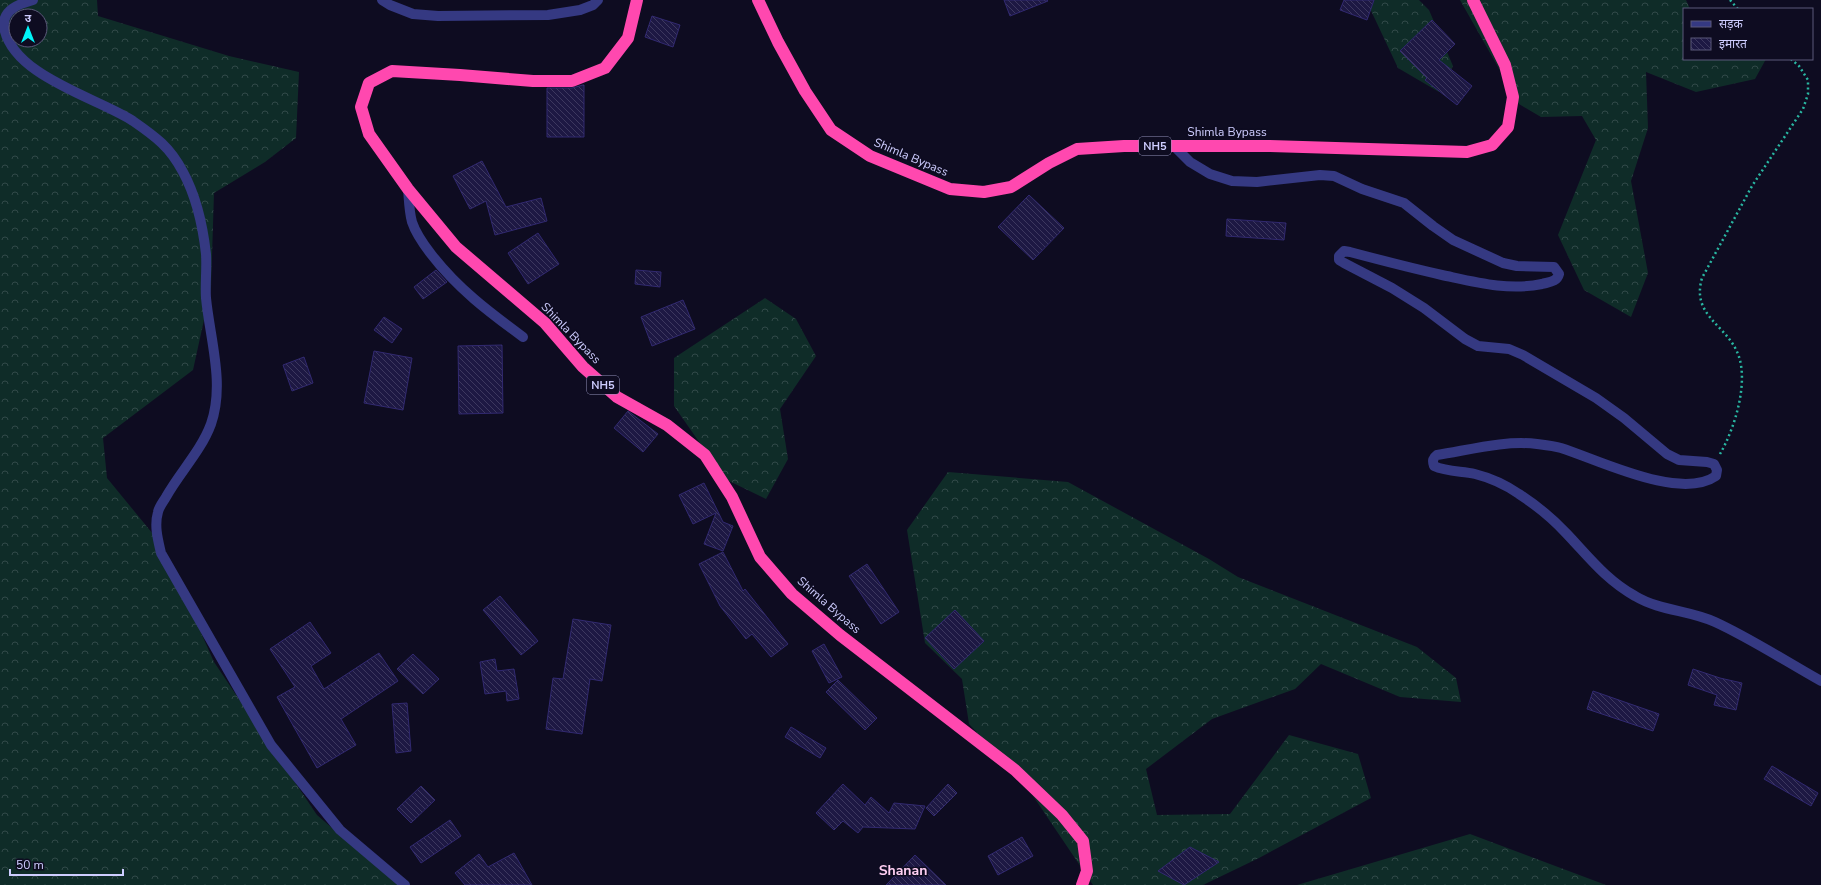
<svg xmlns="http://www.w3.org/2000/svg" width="1821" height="885" viewBox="0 0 1821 885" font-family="'Nunito Sans','Noto Sans Devanagari',sans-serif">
<defs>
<pattern id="forest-crowns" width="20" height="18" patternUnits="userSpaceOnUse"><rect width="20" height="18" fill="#0f2c28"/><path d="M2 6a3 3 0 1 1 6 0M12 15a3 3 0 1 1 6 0" fill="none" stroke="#314948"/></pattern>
<pattern id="building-back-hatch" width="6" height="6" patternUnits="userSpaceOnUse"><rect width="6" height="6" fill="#1d1843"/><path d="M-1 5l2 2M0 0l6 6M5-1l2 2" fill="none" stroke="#3d385f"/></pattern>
</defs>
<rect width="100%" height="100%" fill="#0e0c21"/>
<path fill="url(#forest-crowns)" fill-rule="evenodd" d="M0,0H97L98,16L229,56L299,72L296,138L265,162L214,193L211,288L193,370L103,438L107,478L162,545L214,662L317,815L398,885H0ZM16,16H40V40H16Z
M1366,0H1419L1429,10L1453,66L1439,92L1398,68Z
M1460,0H1686L1690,9H1684V59H1766L1755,79L1696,92L1646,72L1648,128L1631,181L1648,273L1631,317L1584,290L1558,235L1596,140L1582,116L1541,117L1519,104Z
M765,298L796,319L816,356L780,409L788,459L766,499L725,479L674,406V358Z
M948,472L1068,482L1209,559L1238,577L1417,647L1456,678L1461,702L1400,697L1321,664L1295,689L1212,719L1146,769L1157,815L1230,814L1289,735L1358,754L1371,798L1259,858L1203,885H1093L1025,784L969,724L962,679L925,643L907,530Z
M1470,834L1606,885H1297Z"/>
<path fill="url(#building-back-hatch)" stroke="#312970" d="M1004,0H1047L1048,1L1010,16Z
M1344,0H1374L1367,20L1340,10Z
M652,16L680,25L673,47L645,37Z
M1432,20L1455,44L1439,60L1472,86L1457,105L1425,80L1427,78L1400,51Z
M583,85H584V137H547V88H572Z
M482,161L506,207L541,198L547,221L495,235L486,201L470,209L453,176Z
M1029,195L1064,228L1033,260L998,227Z
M1227,219L1286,223L1284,240L1226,236Z
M538,233L559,264L528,284L508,253Z
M436,270L447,282L423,299L414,287Z
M636,270L661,272L660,287L635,284Z
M683,300L695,329L652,346L641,317Z
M384,317L402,329L392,343L374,330Z
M502,345L503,413L459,414L458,346Z
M374,351L412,358L403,410L364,403Z
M304,357L313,383L292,391L283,365Z
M628,411L658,434L643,452L614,428Z
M704,483L723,522L733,526L723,551L704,544L716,513L693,524L679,495Z
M723,552L743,591L745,589L788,644L771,657L752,634L746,639L720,606L699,564Z
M867,564L899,612L881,624L849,576Z
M500,596L538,641L521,655L483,610Z
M955,610L984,641L954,669L925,638Z
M573,619L611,625L602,681L590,679L582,734L546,729L553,678L563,679Z
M310,622L331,653L311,666L324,689L379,653L398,681L341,719L356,745L317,768L277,697L295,687L270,649Z
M824,644L842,677L829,683L812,651Z
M413,654L439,679L423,694L397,669Z
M495,659L497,671L514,669L519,699L507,701L506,691L485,694L480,662Z
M1693,669L1720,678L1742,683L1736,710L1714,705L1717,695L1688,685Z
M838,680L877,718L865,730L826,692Z
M1593,691L1659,714L1653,731L1587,709Z
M407,703L411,751L396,753L392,704Z
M791,727L826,748L820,758L785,737Z
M1772,766L1818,793L1811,806L1764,779Z
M843,784L865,805L871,797L889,813L894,803L925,806L915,829L863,827L858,833L843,821L834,830L816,813Z
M948,784L957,793L934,816L926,808Z
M421,786L435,800L411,823L397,809Z
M450,820L461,836L421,863L410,847Z
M1022,837L1033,856L998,875L988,856Z
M1190,847L1219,862L1184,885L1158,871Z
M514,853L532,885H465L455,873L479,854L488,867Z
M915,855L946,885H886Z"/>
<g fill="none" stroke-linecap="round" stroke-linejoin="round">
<path stroke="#29b7a2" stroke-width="2.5" stroke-dasharray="2 3" stroke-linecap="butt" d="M1730,0L1738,9
M1720,454C1735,428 1749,382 1738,354C1726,324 1691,316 1702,278L1752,186L1803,109L1808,94V80L1799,66L1791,59"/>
<path stroke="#353982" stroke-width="10" d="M33,0C19,4 2,10 4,27C12,76 98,98 133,121C156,137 170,147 183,172C196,196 203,227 206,254C207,269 205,284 206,298C210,339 225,384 211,424C201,451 180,472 166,497C163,502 159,507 158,512C154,526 158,540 161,553L271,745L340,830L405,885
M382,0L390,5L413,14L438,16L548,15L580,10L593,5L598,0
M1174,146L1190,162L1210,174L1232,181L1257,182L1320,175L1334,176L1362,189L1404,203L1433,226L1453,240L1503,263L1517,266L1554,267L1559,274C1557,282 1549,282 1542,284C1508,291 1475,282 1442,275C1411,268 1380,260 1350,252L1344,251L1339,256V260L1344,263L1392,288L1424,308L1465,339L1478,346L1509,349L1523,355L1596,398L1624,418L1667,454L1679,460L1707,462L1714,464L1717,470L1716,476C1680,501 1599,460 1561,448C1554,446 1545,445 1537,444C1505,440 1469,450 1437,455C1433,458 1432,460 1434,466C1447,472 1462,471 1475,474C1491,478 1506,485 1519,494C1536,505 1552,518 1566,533C1588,556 1606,580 1635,596C1660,611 1689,610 1715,622C1750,638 1787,662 1821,681
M408,189C409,200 409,211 412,222C416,234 424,245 431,254C457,288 489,312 523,337"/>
<path stroke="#ff48af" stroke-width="12" d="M637,0L628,38L605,68L572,81H533L460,75L392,71L369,83L361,107L369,134L408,189L456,247L545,323L583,367L617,397L667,425L705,455L732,497L760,557L792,594L840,635L1015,770L1062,815L1083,841L1087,871L1082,885
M758,0L778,42L805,91L831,130L870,156L950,189L984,192L1011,187L1049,163L1077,149L1124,146H1269L1467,152L1492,145L1508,127L1513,97L1505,65L1473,0"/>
</g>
<g text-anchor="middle" stroke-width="3" stroke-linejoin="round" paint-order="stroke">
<g fill="#0e0c21" stroke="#9493bc" stroke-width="1">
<rect x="1139" y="137" width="32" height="18" rx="3"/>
<rect x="587" y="376" width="32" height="18" rx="3"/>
</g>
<g font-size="11" font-weight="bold" fill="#cecdff">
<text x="1155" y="150">NH5</text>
<text x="603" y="389">NH5</text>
</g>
<g font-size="12" fill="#cecdff" stroke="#0e0c21">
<text x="1227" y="136">Shimla Bypass</text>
<text transform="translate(911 157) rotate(23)" y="4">Shimla Bypass</text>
<text transform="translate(571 333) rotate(46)" y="4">Shimla Bypass</text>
<text transform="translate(829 605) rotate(41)" y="4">Shimla Bypass</text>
</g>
<g font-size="14" font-weight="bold" fill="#ffcff2" stroke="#0e0c21">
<text x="903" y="875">Shanan</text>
</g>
</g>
<rect x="1683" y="8" width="130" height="52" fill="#0e0c21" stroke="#5b597a"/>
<rect x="1691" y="21" width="20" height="6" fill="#353982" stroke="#5b597a"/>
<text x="1719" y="28" font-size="12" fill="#cecdff">सड़क</text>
<rect x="1691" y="38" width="20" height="12" fill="url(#building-back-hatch)" stroke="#5b597a"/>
<text x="1719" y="48" font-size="12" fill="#cecdff">इमारत</text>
<g transform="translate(28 28)"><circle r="19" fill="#0e0c21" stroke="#5b597a"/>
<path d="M0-3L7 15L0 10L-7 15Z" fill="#00f4f8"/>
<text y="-6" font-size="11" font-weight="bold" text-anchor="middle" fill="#cecdff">उ</text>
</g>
<path d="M10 869v6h113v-6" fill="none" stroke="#cecdff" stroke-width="2"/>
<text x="16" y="869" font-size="12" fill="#cecdff" stroke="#0e0c21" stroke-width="3" paint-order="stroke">50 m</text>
</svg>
